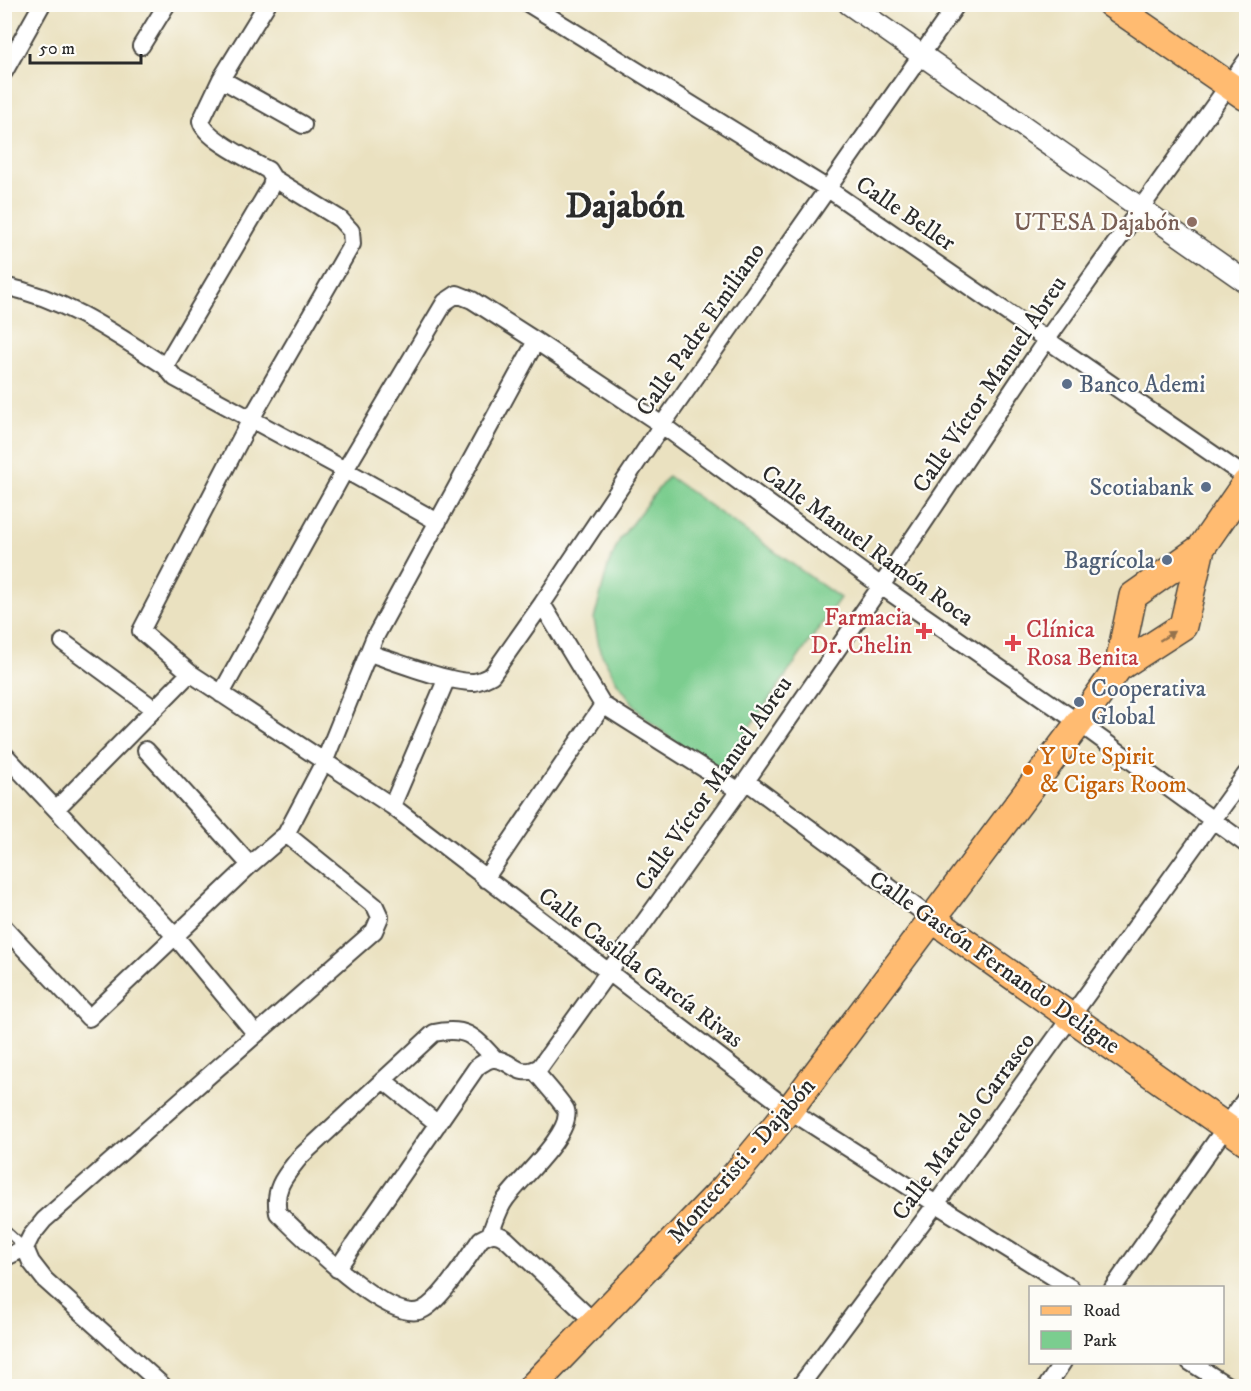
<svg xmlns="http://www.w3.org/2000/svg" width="1251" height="1391" viewBox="0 0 1251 1391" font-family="'IM FELL DW Pica',serif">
<rect width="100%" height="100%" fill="#fdfcf7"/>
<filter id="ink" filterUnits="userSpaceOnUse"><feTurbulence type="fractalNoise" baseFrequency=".0167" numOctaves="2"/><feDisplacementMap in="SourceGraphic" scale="12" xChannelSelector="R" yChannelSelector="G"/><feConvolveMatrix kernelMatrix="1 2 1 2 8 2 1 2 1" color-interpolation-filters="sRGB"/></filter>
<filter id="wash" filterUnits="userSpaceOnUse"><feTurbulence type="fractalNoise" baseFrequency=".008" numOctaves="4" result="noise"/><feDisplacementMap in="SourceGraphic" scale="24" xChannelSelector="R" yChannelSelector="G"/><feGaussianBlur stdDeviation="1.35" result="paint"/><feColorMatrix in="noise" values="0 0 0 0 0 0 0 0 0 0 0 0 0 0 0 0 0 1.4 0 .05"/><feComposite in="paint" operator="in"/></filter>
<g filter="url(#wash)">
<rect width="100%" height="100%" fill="#eae1c0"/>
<path fill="#7bcd8f" stroke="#537c5d" stroke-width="1.5" d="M668,476L840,598L720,770L675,742L641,714L617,682L600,651L594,619L608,566L620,539Z"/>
</g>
<g filter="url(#ink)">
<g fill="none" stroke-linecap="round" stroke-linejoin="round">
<g stroke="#484641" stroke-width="11">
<path id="service" d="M4,1229L25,1248"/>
</g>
<g stroke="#484641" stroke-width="20">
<path id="minor" d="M267,4L221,79L201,121C204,138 252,161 268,170L273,178L340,219L351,231L352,244L251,419L141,631L190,673L392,806L789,1110L936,1204L1071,1288
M529,4L828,189L1246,477
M141,46L167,4
M4,72L42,4
M221,79L303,125
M273,178L271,186L165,366L175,378L345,470L438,522
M4,286C66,299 114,333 165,366
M542,604L603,705L738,790
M63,642L153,708
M369,653C394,661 450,683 474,682C481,681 486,678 492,675L542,604L662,425L957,4
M221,694L345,470L445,302L457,294L472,300L536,341L662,425L881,586L1079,723L1246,844
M146,750L250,865
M4,754L175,936L255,1033
M746,781L931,918
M392,806L447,678
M56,809L190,673
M485,879L603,705
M4,927L89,1018L250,865L286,834L325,760L374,639L536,341
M495,1059C474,1036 466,1026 434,1033L300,1157C285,1176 273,1188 278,1213C302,1236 389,1325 422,1310C441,1301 467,1258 481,1239C491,1233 496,1232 506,1239L594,1322
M383,1080L438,1124
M490,1234C495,1223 498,1209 505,1200C518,1181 573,1133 566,1110C563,1103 540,1078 534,1070
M25,1248L31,1262L45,1280L163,1386
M4,1258L25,1248L31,1236L44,1220L374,931L380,917L375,906L286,834
M337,1269L477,1067C482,1064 488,1058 495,1059C513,1060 517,1080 540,1067L746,781L881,586L1047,339L1246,61
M1113,1288L1246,1098
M1190,1362L1228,1386
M800,1386L936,1204L1246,774
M1047,1386L1063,1362"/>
</g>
<g stroke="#484641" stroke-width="24">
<path id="tertiary" d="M849,4L1246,282"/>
</g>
<g stroke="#484641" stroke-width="30">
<path id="primary" d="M1111,4L1246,97
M1118,668L1183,626L1201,548
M931,918L1246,1141
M533,1386L725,1187L789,1110L1079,723L1118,668L1133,596L1201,548L1246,483"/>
</g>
<use href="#service" stroke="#fff" stroke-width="8"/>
<use href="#minor" stroke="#fff" stroke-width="16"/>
<use href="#tertiary" stroke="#fff" stroke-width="21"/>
<use href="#primary" stroke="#ffbb71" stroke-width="27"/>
</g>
<defs><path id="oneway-solid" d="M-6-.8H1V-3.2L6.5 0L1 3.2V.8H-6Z" transform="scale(1.5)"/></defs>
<use fill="#95734e" href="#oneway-solid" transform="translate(1167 636) rotate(-32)"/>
</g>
<circle fill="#8d6e63" stroke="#fdfcf7" stroke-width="2" cx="1192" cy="222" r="6"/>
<g fill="#5c6f8a" stroke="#fdfcf7" stroke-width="2">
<circle cx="1067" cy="384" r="6"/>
<circle cx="1206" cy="487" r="6"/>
<circle cx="1167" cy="560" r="6"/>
<circle cx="1079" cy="702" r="6"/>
</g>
<g fill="#e0444e" stroke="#fdfcf7" stroke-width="2">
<path d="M921 622h6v6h6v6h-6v6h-6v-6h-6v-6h6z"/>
<path d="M1010 634h6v6h6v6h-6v6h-6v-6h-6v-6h6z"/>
</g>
<circle fill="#e8710a" stroke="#fdfcf7" stroke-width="2" cx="1028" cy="770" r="6"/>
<g text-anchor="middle" stroke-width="4.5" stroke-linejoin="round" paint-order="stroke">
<g font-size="24" fill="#2b2b2b" stroke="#fdfcf7">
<text transform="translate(906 213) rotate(34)" y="8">Calle Beller</text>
<text transform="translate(700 329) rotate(-55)" y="8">Calle Padre Emiliano</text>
<text transform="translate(989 384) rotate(-56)" y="8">Calle Víctor Manuel Abreu</text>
<text transform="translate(868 545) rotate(36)" y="8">Calle Manuel Ramón Roca</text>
<text transform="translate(713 783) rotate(-55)" y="8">Calle Víctor Manuel Abreu</text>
<text transform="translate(995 962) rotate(35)" y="8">Calle Gastón Fernando Deligne</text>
<text transform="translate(641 967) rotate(37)" y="8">Calle Casilda García Rivas</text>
<text transform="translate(963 1126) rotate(-54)" y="8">Calle Marcelo Carrasco</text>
<text transform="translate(741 1160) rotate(-49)" y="8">Montecristi - Dajabón</text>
</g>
<g font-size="24" fill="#785e54" stroke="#fdfcf7" text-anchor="end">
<text x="1180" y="230">UTESA Dajabón</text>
</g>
<g font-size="24" fill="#4e5e75" stroke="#fdfcf7" text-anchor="start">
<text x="1079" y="392">Banco Ademi</text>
<text x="1194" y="495" text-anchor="end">Scotiabank</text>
<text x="1155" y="568" text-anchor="end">Bagrícola</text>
<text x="1091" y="696">Cooperativa<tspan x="1091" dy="28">Global</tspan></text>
</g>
<g font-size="24" fill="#be3a42" stroke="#fdfcf7" text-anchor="end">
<text x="912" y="625">Farmacia<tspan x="912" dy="28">Dr. Chelin</tspan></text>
<text x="1026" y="637" text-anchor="start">Clínica<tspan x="1026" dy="28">Rosa Benita</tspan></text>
</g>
<g font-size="24" fill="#c56008" stroke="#fdfcf7" text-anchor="start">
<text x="1040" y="764">Y Ute Spirit<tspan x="1040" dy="28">&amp; Cigars Room</tspan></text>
</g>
<g font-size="36" font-weight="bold" fill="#2b2b2b" stroke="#fdfcf7">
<text x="625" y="217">Dajabón</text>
</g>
</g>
<rect width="1251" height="1391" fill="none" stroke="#fdfcf7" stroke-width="24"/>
<rect x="1029" y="1286" width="195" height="78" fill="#fdfcf7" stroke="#a9a8a5" stroke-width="1.5"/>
<rect x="1041" y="1306" width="30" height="9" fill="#ffbb71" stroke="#a9a8a5" stroke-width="1.5"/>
<text x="1083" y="1316" font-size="18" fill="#2b2b2b">Road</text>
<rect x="1041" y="1331" width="30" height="18" fill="#7bcd8f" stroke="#a9a8a5" stroke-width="1.5"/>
<text x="1083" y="1346" font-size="18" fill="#2b2b2b">Park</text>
<path d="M30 54v9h111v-9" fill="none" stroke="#2b2b2b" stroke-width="3"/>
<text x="39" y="54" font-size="18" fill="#2b2b2b" stroke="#fdfcf7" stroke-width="4.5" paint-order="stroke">50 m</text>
</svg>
